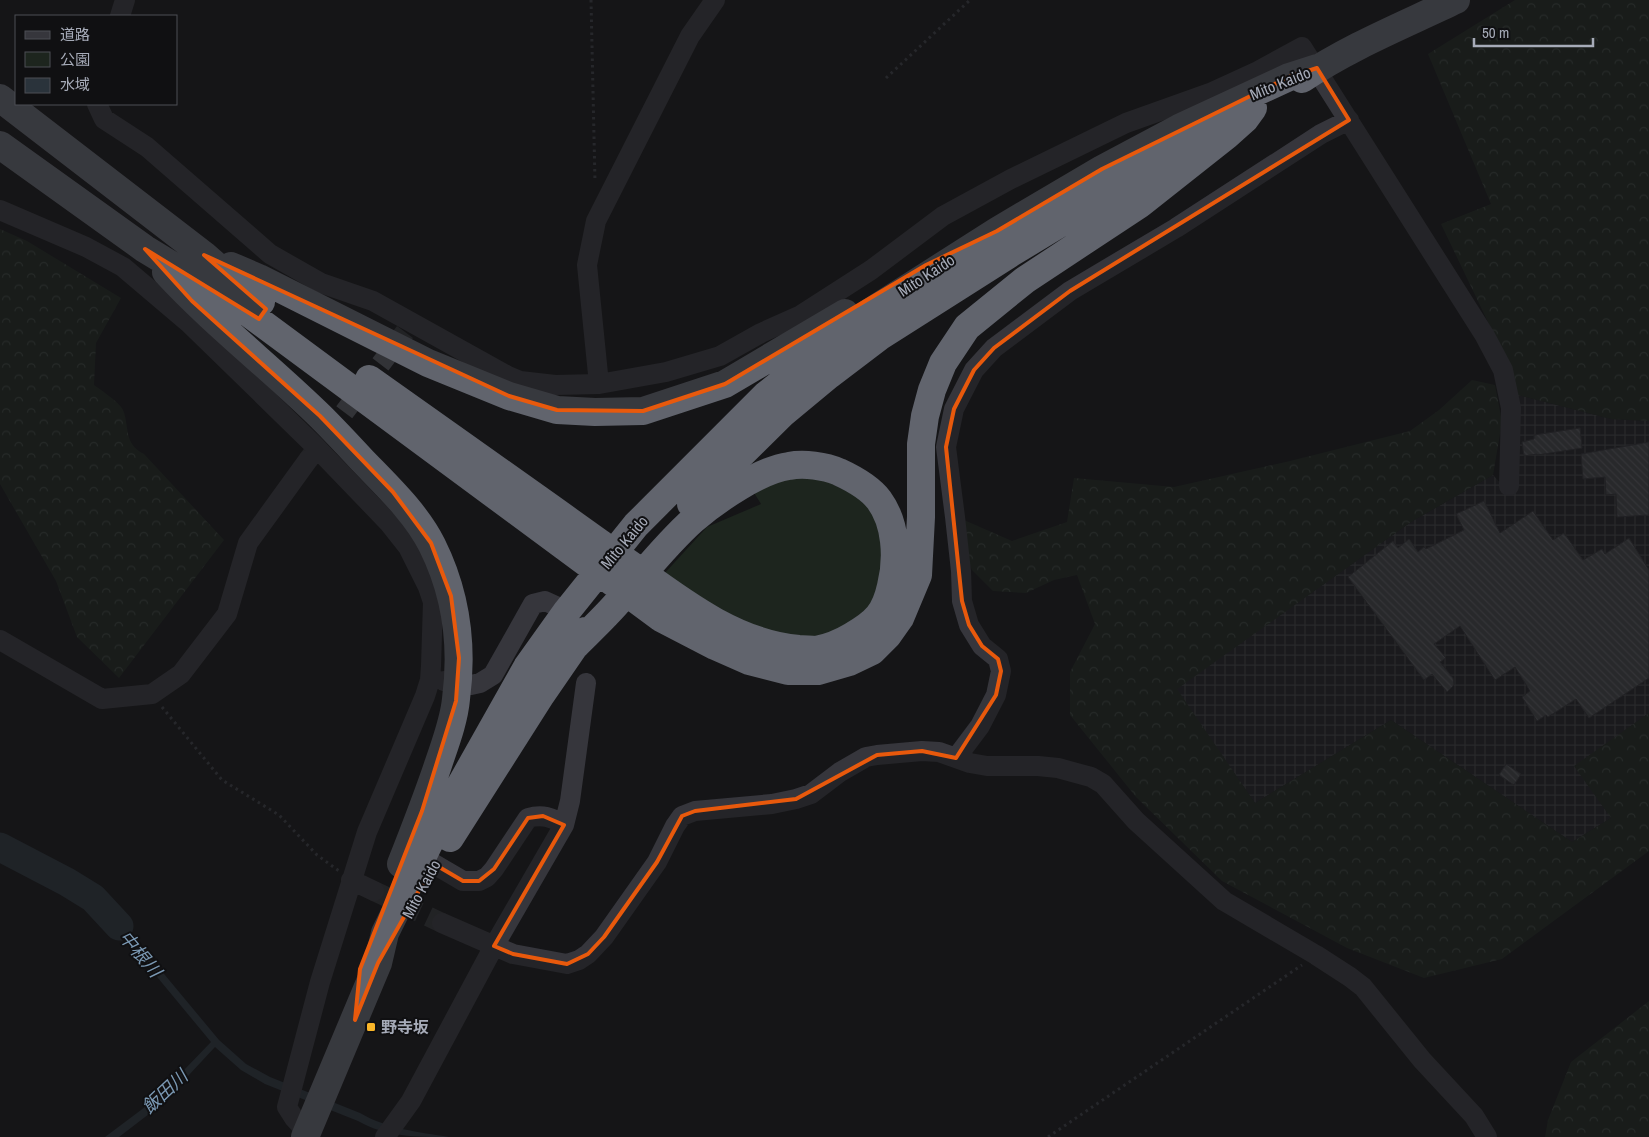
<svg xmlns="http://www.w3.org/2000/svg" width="1649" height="1137" viewBox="0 0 1649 1137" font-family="'Archivo Narrow','Noto Sans JP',sans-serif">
<defs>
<pattern id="industrial-grid" width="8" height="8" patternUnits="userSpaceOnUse" patternTransform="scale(1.25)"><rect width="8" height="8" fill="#212124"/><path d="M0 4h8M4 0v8" fill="none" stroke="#3e3f42"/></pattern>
<pattern id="forest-crowns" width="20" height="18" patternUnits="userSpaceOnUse" patternTransform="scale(1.25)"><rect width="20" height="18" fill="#1d251e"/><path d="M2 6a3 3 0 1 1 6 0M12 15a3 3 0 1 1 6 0" fill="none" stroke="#3b423d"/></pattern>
<pattern id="building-back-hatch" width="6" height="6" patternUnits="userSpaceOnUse" patternTransform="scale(1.25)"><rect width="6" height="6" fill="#3f4044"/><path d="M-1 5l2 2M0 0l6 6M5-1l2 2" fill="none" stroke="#58595d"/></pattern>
</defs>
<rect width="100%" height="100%" fill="#151517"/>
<path fill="url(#industrial-grid)" d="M1518,395L1611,419L1649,421V713L1575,766L1611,818L1572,842L1391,720L1255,803L1176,689L1411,522L1493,475L1503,486Z"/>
<path fill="#1d251e" d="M818,477L868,502L879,520L887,565L870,607L830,636L797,641L762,634L663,575L707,527L761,504L751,488L773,480Z"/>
<path fill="url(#forest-crowns)" d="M1515,0H1649V421L1611,419L1518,395L1511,370L1441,224L1491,204L1428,54Z
M0,229L27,241L121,298L96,343L94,385C101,390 120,403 123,410C130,428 123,443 144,454L224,540L119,678L77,637L56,581L0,484Z
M1472,380L1495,385L1502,422L1493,475L1411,522L1177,689L1255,803L1391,720L1572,842L1611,818L1574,766L1649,713V851L1502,959L1424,978L1347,948L1222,881L1136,797L1070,715V672L1095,624L1077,575L1054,580L1026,593L993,591L972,570L962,550L964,520L1012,541L1067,522L1074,478L1174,487L1290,461L1410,431L1439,410Z
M1649,1001V1137H1545L1548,1120L1571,1062Z"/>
<path fill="#2a333b" d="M96,895L125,927L219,1040L246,1064L270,1077L360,1113C387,1129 419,1132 449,1137C416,1137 386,1137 358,1121L265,1084L241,1070L215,1047L162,1104L119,1137H105L157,1098L211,1042L119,931L89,901Z"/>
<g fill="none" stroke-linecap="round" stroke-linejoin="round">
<path stroke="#2a333b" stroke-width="29" d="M0,847L67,882L93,898L119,926"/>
</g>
<path fill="url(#building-back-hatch)" stroke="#2f2f33" d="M1580,428L1582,448L1537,455V454L1524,456L1522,442L1534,439V435Z
M1649,442V515L1617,517L1616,494L1606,495L1605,477L1583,479L1581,454Z
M1484,501L1500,533L1533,511L1553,540L1564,533L1583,560L1602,549L1605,554L1629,538L1649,570V678L1589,718L1576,699L1548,717L1546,715L1537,721L1522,697L1530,691L1515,667L1495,680L1460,626L1434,644L1446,658L1440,662L1453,678L1454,685L1447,692L1432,674L1424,680L1348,577L1393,541L1398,548L1409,539L1418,552L1424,547L1426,549L1464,530L1456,514Z
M1506,764L1521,774L1514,785L1499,775Z"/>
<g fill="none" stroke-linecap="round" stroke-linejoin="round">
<path stroke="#323337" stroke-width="20" stroke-dasharray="20 10" stroke-linecap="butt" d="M308,460L405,332
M374,891L442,923"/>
<path stroke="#3b3d43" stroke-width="3" stroke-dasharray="2.5 4" stroke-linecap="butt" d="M591,0L595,182
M886,78L970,0
M162,707L222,780L279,815L317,855L339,871
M1048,1137L1302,965"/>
<path stroke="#36363c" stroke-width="20" d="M120,16L125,0
M97,104L104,119L147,147L270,254L321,283L373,301L508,376L520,381L555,385L599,384L666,372L720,356L761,333L801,315L871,270L943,216L1011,179L1126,123L1210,93L1258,71L1302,47L1485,336L1503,370L1511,408L1509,486
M0,210L86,247L123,267L189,323L314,445L389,523L408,547L428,587L433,602L431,666L430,680L425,696L367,832L320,982L287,1107L294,1118L307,1132
M599,384L587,265L596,221L690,36L715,0
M0,640L102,699L152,694L181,674L227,614L248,543L308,460
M444,681L471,685L480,683L493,675L533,604L545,601L567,611
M956,758L980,726L996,695L1001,671L998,659L982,646L969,625L962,601L961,571L955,517L946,447L954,409L974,370L994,348L1070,291L1176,228L1321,134L1349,120
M434,864L463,881H479L487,877L494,869L528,818C542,814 552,817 564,825
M351,880L374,891
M442,923L513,954L567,964L579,960L588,954L604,937L657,862L675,826L682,816L695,811L772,804L796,799L811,794L840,772L866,757L877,755L922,751L939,752L970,763L987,766H1038L1058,768L1091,777L1103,784L1136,821L1224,901L1316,955L1350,977L1363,987L1422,1060L1474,1116L1487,1137
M385,1137L411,1101L494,946L564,825L570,801L586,683"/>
<path stroke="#61646d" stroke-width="28" d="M1302,79C1349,47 1404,25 1456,0
M0,98L204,255L246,292L261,302
M0,145L145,249L239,306L661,618L715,646L749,661L788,671H818L849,662L872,651L888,635L900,618L918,575L921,517V444L925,416L932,390L943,363L967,327L1025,280L1140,204L1226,136L1245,119L1253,108
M231,266L259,278L428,363L509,396L557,410L595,412L643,411L725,384L845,313
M166,272C214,324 270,367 321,417C335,431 349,446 362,460C387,486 416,513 432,545C456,593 463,646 456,699C454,721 445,744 438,765C427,798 414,831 401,864
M369,379C430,422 490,465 551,508C579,528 608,549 637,569C685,604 738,644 799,649C804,649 811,650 816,650C827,648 842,642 852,636C876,622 885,613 891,586C898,558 896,523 879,500C870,488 852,478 839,472C825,466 804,463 789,466C760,470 716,500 693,520C666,544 643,574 618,602C605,617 590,631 576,645
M691,504L782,414L829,375L879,337L1011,253L1204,136
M450,838L541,695L585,631
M305,1137L378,963L385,933L438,825L527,667L567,611L636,525L766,395L870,312L997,231L1102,169L1179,128L1289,77L1317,68"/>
</g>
<path d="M0 0H1649V1137H0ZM1317,68L1349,120L1070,291L994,348L974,370L954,409L946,447L962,601L969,625L982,646L998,659L1001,671L996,695L956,758L922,751L877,755L796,799L695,811L682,816L657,862L604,937L588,954L567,964L513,954L494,946L564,825L543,816L528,818L494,869L479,881H463L434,864L378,963L355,1020L360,969L422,811L456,701L459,658L451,596L431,543L393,492L320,416L192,301L145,249L259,319L266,309L204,255L509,396L557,410L643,411L725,384L926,265L997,231L1102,169L1289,77Z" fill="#151517" fill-opacity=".55" fill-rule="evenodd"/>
<path fill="none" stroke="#e8590c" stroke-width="4" stroke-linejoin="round" d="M1317,68L1349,120L1070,291L994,348L974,370L954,409L946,447L962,601L969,625L982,646L998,659L1001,671L996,695L956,758L922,751L877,755L796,799L695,811L682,816L657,862L604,937L588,954L567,964L513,954L494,946L564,825L543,816L528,818L494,869L479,881H463L434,864L378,963L355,1020L360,969L422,811L456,701L459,658L451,596L431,543L393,492L320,416L192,301L145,249L259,319L266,309L204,255L509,396L557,410L643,411L725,384L926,265L997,231L1102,169L1289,77Z"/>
<rect fill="#fab629" stroke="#101012" stroke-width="2" x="366" y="1022" width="10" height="10" rx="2.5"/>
<g text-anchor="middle" stroke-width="4" stroke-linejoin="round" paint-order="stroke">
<g font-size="16" fill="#a6abb8" stroke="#101012">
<text transform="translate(1280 83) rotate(-22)" y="6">Mito Kaido</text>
<text transform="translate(926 275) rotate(-33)" y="6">Mito Kaido</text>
<text transform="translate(624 542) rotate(-50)" y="6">Mito Kaido</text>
<text transform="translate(421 889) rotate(-62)" y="6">Mito Kaido</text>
</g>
<g font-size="16" font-weight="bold" fill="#a6abb8" stroke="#101012" text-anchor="start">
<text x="381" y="1033">野寺坂</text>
</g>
<g font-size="18" font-style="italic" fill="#7b99b4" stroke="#101012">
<text transform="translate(140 954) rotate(50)" y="6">中根川</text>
<text transform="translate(165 1092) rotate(-43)" y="6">飯田川</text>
</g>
</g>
<rect x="15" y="15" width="162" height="90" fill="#101012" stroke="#4c4e54"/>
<rect x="25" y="31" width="25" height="8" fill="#36363c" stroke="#4c4e54"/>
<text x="60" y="40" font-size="15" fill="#a6abb8">道路</text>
<rect x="25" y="52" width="25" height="15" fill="#1d251e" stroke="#4c4e54"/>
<text x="60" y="65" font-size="15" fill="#a6abb8">公園</text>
<rect x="25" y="78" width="25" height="15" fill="#2a333b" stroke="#4c4e54"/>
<text x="60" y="90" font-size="15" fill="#a6abb8">水域</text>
<path d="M1474 38v8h119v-8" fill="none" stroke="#a6abb8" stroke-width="2.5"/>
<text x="1482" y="38" font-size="15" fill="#a6abb8" stroke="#101012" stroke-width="4" paint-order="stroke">50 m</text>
</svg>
